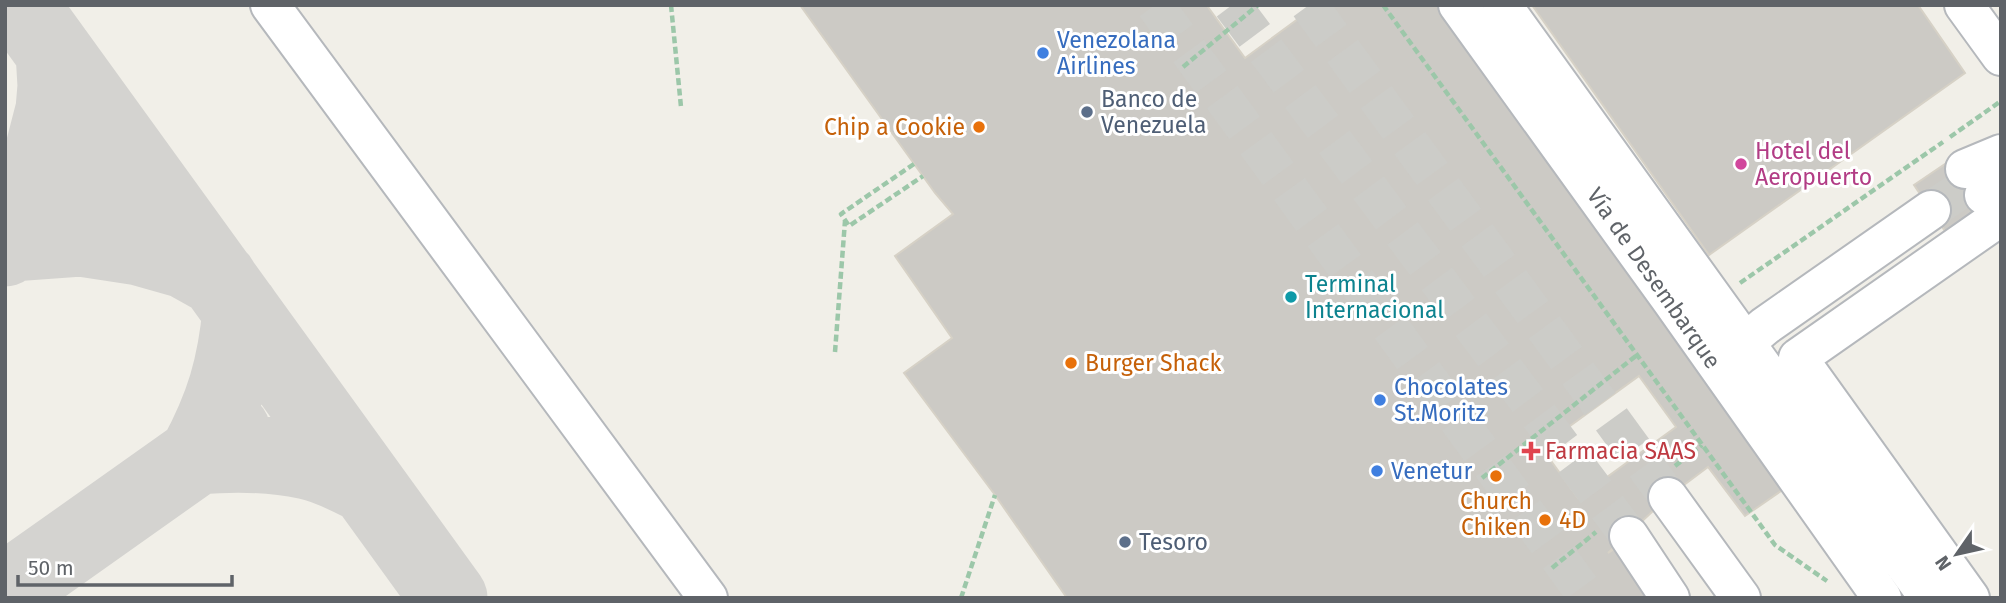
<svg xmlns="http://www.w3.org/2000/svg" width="2006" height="603" viewBox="0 0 2006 603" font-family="'Fira Sans',sans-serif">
<rect width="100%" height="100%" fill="#f1efe8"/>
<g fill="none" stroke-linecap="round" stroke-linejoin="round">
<path stroke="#d4d3d0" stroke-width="77" d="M20,5L449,598
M54,52L56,86L54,110L39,168L11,243L129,156
M5,248L11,243L80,238L139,247L185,260L219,279
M232,431L197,456C224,406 236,366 241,310
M5,592L197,456C234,453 271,453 307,461C328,465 348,476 368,486"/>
</g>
<path fill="#cccac5" stroke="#d6d1c6" stroke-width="2" fill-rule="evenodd" d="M800,5H1211L1208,7L1245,58L1317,5H1449L1794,482L1745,516L1708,467L1668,497L1608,553L1627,541L1666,598H1067L995,495L904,373L952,338L895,256L953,214L935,193ZM1639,376L1676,427L1578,498L1541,447Z
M1532,5H1918L1965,73L1709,255Z
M1957,156L1996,213L1953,243L1914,185Z"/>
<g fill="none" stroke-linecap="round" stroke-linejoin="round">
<path stroke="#ccccc8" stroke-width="38" stroke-dasharray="38 19" stroke-linecap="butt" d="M1155,5L1588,598
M1232,5L1629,536
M1309,5L1668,497
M1931,210L1974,181"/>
<g stroke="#b5b8bc" stroke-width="42">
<path id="minor" d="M270,5L708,598
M1458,5L1671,300L1882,598
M1502,5L1929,598
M1964,5L2001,56
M1965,169L2001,154
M1984,195L2001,175
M1745,343L1765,326L1931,210
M1668,497L1741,598
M1629,536L1670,598
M1970,598L1798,358L2001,216"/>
</g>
<path stroke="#9cc7a9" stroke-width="4.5" stroke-dasharray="7 3.5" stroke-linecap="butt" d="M671,5L681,107
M1383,5L1775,545L1827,581
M1183,67L1258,5
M1950,137L2001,101
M914,164L841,214L849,226L923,176
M1740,283L1943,142
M835,352L845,221
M1675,466L1702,445
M1482,478L1637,355
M1552,568L1596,532
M961,598L995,495"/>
<use href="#minor" stroke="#fff" stroke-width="38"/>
</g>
<g fill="#3f7fe0" stroke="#fff" stroke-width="2.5">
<circle cx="1043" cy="53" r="7"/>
<circle cx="1380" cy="400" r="7"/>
<circle cx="1377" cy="471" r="7"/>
</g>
<g fill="#5c6f8a" stroke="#fff" stroke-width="2.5">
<circle cx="1087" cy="112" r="7"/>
<circle cx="1125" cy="542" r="7"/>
</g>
<g fill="#e8710a" stroke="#fff" stroke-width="2.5">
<circle cx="979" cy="127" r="7"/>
<circle cx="1071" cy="363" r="7"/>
<circle cx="1496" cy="476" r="7"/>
<circle cx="1545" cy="520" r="7"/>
</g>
<circle fill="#d1479c" stroke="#fff" stroke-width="2.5" cx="1741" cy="164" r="7"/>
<circle fill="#0f9aa8" stroke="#fff" stroke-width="2.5" cx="1291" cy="297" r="7"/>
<path fill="#e0444e" stroke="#fff" stroke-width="2.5" d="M1527.5 440.5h7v7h7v7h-7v7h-7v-7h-7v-7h7z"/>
<g text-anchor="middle" stroke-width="6" stroke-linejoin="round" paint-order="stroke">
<g font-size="23" fill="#366cbe" stroke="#fff" text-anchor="start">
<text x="1057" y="48">Venezolana<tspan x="1057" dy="26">Airlines</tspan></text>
<text x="1394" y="395">Chocolates<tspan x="1394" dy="26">St.Moritz</tspan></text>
<text x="1391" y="479">Venetur</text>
</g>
<g font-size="23" fill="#4e5e75" stroke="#fff" text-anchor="start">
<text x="1101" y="107">Banco de<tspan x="1101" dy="26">Venezuela</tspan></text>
<text x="1139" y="550">Tesoro</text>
</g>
<g font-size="23" fill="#c56008" stroke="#fff" text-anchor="start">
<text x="965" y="135" text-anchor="end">Chip a Cookie</text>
<text x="1085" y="371">Burger Shack</text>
<text x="1496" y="509" text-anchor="middle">Church<tspan x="1496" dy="26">Chiken</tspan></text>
<text x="1559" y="528">4D</text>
</g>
<g font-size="23" fill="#b23c85" stroke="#fff" text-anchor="start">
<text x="1755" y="159">Hotel del<tspan x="1755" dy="26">Aeropuerto</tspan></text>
</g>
<g font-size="23" fill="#5f6368" stroke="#fff">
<text transform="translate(1654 278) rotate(55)" y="8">Vía de Desembarque</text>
</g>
<g font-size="23" fill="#0d838f" stroke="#fff" text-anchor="start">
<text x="1305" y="292">Terminal<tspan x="1305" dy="26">Internacional</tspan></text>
</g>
<g font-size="23" fill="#be3a42" stroke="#fff" text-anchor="start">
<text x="1545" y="459">Farmacia SAAS</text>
</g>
</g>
<rect width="2006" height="603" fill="none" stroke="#5f6368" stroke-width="14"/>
<g transform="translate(1957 554) rotate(236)" stroke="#ffffff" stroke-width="5" paint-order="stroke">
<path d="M0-5L12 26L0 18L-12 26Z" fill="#5f6368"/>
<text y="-10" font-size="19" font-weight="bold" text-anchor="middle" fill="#5f6368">N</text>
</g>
<path d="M18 575v10h214v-10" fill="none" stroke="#5f6368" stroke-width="3.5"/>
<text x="28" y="575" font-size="21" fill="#5f6368" stroke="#ffffff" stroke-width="5" paint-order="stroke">50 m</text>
</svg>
